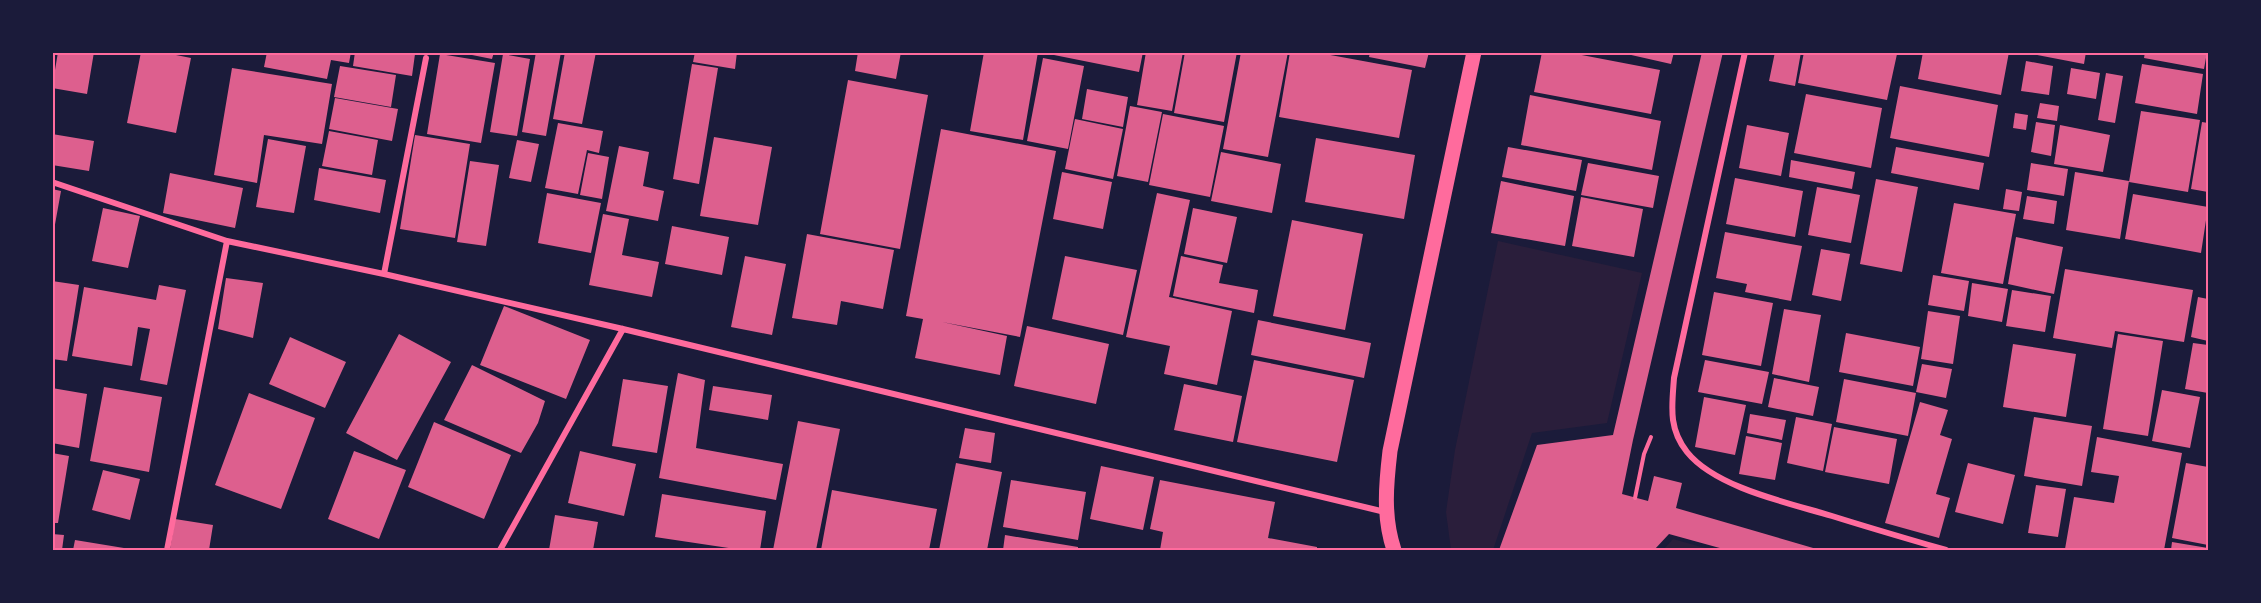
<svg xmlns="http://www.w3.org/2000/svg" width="2261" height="603" viewBox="0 0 2261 603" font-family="'Public Sans',sans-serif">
<rect width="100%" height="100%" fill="#1b1b3a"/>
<path fill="#2a1e3b" d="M1498,241L1642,273L1607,423L1532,433L1493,550H1451L1446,512L1455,450Z
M1673,539L1712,550H1663Z"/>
<path fill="#dd5f8e" d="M58,52H94L87,94L52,88Z
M141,52H161L191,58L176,133L127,123Z
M267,52H351L349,63L331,60L327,79L264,67Z
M355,52L415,54L412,76L353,66Z
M457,52H494L492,59Z
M536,52H561L546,136L522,132Z
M565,52H596L582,124L553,119Z
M695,52H737L735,69L693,62Z
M858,52H901L896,79L855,71Z
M984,52H1038L1023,140L970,131Z
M1039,52H1143L1139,72Z
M1146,52H1183L1172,111L1137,105Z
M1185,52H1237L1224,122L1174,113Z
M1241,52H1288L1268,157L1223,149Z
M1290,52H1314L1412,70L1399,138L1279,117Z
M1370,52H1429L1425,68L1369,57Z
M1542,52H1566L1660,70L1651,114L1534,92Z
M1618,52H1674L1671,64Z
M1702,52H1723L1633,440L1622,494L1648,501L1654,476L1682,483L1676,508L1820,550H1727L1669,534L1654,550H1499L1537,445L1613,435Z
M1775,52H1801L1795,86L1769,81Z
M1804,52L1897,54L1887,100L1798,83Z
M1923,52H2009L2001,95L1918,79Z
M2021,52H2086L2084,64Z
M2145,52H2207L2204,69L2144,58Z
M440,54L495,63L481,143L427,134Z
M503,54L530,59L517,136L490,132Z
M1043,58L1084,66L1068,149L1027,141Z
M2026,61L2053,66L2049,95L2021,91Z
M692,64L718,68L699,184L673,179Z
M2142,64L2203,74L2197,114L2135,103Z
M340,66L396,75L391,107L334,97Z
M232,68L332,84L322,144L264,135L257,183L214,175Z
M2071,68L2100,73L2096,99L2067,94Z
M2106,73L2123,76L2115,123L2098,120Z
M848,80L928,95L900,249L820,234Z
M1900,86L1998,105L1989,157L1890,138Z
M1087,89L1128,97L1123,127L1082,119Z
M1806,94L1882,108L1871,168L1794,153Z
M1530,95L1661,121L1652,170L1521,145Z
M335,98L398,109L392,141L329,129Z
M2040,103L2059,106L2057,121L2037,118Z
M1130,106L1162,112L1148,182L1117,176Z
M2141,111L2200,120L2188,192L2129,182Z
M2015,113L2028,115L2026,130L2013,128Z
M1163,114L1224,126L1210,197L1149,185Z
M1075,119L1123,129L1113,179L1065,169Z
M2036,122L2055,125L2051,156L2031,152Z
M2202,122L2208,123V192L2191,189Z
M558,123L603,131L599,153L587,150L578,194L545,188Z
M1747,125L1789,133L1781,176L1739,168Z
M2060,125L2110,135L2103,172L2054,164Z
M941,129L1056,151L1020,337L942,322L1007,336L1000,375L915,358L923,319L906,316Z
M329,131L378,140L372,175L322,166Z
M52,134L94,141L89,171L52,165Z
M415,135L470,144L455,238L400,229Z
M714,137L772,147L758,225L700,216Z
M1316,138L1415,155L1404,219L1305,202Z
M268,139L306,146L294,213L256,207Z
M517,140L539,144L531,182L509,178Z
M619,146L649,152L643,186L664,191L658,221L606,211Z
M1508,147L1582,160L1576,191L1502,177Z
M1896,147L1984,163L1979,190L1891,173Z
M1221,152L1281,164L1272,213L1211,201Z
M588,153L609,157L602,199L580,195Z
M1791,160L1855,172L1852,189L1789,177Z
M470,161L499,165L486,246L457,242Z
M1588,163L1659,176L1653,208L1581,195Z
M2031,163L2068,169L2064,196L2027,190Z
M319,168L386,180L380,213L314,200Z
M1062,172L1112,182L1103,229L1053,219Z
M2075,172L2129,181L2120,239L2066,230Z
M170,173L243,188L235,228L163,213Z
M1735,178L1803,191L1795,237L1726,224Z
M1876,179L1918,187L1902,272L1860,264Z
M1501,181L1574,196L1565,246L1491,233Z
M1817,187L1860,195L1851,243L1808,235Z
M52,189L61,191L54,230H52Z
M2006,189L2022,192L2019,211L2003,209Z
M547,193L601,203L591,253L538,243Z
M1157,193L1190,200L1169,297L1232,311L1217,385L1164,374L1170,346L1126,337Z
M2133,194L2208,207L2201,253L2125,239Z
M2027,196L2057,201L2054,224L2023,219Z
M1581,197L1643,209L1634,257L1572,246Z
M1954,203L2016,214L2003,284L1941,273Z
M103,208L140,216L128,268L92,261Z
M1193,208L1237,217L1227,263L1184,254Z
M603,214L629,219L622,255L659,262L652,297L589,285Z
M1292,220L1363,234L1345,330L1273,316Z
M672,226L729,237L722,275L665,264Z
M1725,232L1802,246L1791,301L1745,292L1747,284L1716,278Z
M807,234L894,250L883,309L841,301L837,325L792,318Z
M2016,237L2063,247L2054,294L2008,284Z
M1821,249L1850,254L1841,301L1812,295Z
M745,256L786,264L772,335L731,327Z
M1065,256L1137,270L1123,335L1052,319Z
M1181,256L1223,265L1219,283L1258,290L1254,313L1173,296Z
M2065,269L2193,290L2184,342L2115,331L2112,348L2053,338Z
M1933,275L1969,281L1964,311L1928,305Z
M226,278L263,283L253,338L218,329Z
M52,281L79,285L67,361L52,359Z
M1972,283L2008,289L2002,322L1968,316Z
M159,285L186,290L167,385L140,380L150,329L138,327L132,366L72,356L84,287L156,300Z
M2012,290L2051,296L2045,332L2006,326Z
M1714,292L1773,303L1761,366L1702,355Z
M2198,297L2208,299V341L2191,337Z
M504,306L590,340L566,399L480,365Z
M1784,309L1821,315L1809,382L1772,374Z
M1928,311L1960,316L1953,364L1921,359Z
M1258,320L1371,343L1364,378L1251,355Z
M1027,326L1109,344L1096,404L1014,386Z
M1846,333L1920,347L1913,386L1839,372Z
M399,334L451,362L397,460L346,433Z
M2118,334L2163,341L2148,436L2103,429Z
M290,337L346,362L325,408L269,384Z
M2193,343L2208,345V393L2185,389Z
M2013,344L2076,354L2066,417L2003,407Z
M1254,360L1354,380L1337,462L1237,442Z
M1705,360L1769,372L1762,404L1698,392Z
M1922,364L1952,369L1946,398L1916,392Z
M472,365L545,401L538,423L521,453L444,420Z
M678,373L705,380L696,448L783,464L776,500L659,478Z
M1774,378L1819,387L1813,416L1768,407Z
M623,379L668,386L657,453L612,446Z
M1844,379L1916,393L1908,436L1836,422Z
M1184,384L1242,396L1233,442L1174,430Z
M713,386L772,395L768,420L709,410Z
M104,387L162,397L149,472L90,461Z
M52,388L87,394L79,448L52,443Z
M2162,390L2200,397L2190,448L2152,441Z
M249,393L315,418L281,509L215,485Z
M1704,397L1746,405L1735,455L1695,447Z
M1920,402L1948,410L1940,435L1952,439L1936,494L1950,498L1939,538L1885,523Z
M1750,414L1786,420L1782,440L1747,433Z
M1796,417L1832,424L1823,471L1787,463Z
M2034,417L2092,426L2082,486L2024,476Z
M798,421L840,429L816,550H773Z
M434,422L511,455L484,519L408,487Z
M1834,427L1897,439L1889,484L1825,472Z
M965,428L995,433L991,463L959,458Z
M1746,436L1782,443L1775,480L1739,474Z
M2097,437L2182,453L2164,550L2065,549L2074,497L2114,503L2119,476L2091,472Z
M354,451L406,470L379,539L328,519Z
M580,451L636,464L624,516L568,503Z
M52,453L69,456L58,523H52Z
M956,463L1002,472L987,550H939Z
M1968,463L2015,475L2003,524L1955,512Z
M2186,463L2208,467V545L2172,538Z
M1101,466L1154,477L1143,530L1090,519Z
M103,470L140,479L130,520L92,510Z
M1011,480L1086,492L1078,540L1003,527Z
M1160,480L1275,502L1268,538L1317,547V550H1160L1163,532L1150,529Z
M2036,485L2066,489L2058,537L2028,533Z
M832,490L937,509L929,550H821Z
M662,494L766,511L760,550H742L655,537Z
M555,515L598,522L593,550H549Z
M175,519L213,525L209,550H170Z
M52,534L64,535L62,550H52Z
M1005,535L1078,547V550H1003Z
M75,540L130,549V550H73Z
M2172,542L2208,548V550H2171Z"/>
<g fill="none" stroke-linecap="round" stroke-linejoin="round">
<path stroke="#ff6b9d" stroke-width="4" d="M1635,498L1644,454L1651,437"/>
<path stroke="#ff6b9d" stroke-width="6" d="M1745,52L1674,378C1672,406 1668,428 1687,452C1716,488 1789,503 1832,516C1870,528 1908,539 1946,550
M52,182L227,241L384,274L623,329L1385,512
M384,274L426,58
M167,550L227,241
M500,550L623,329"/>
<path stroke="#ff6b9d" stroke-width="15" d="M1394,550C1383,517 1386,485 1390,451L1474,52"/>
</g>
<rect width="2261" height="603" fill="none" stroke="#1b1b3a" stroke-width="108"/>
<rect x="54" y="54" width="2153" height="495" fill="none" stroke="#ff6b9d" stroke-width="2"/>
</svg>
